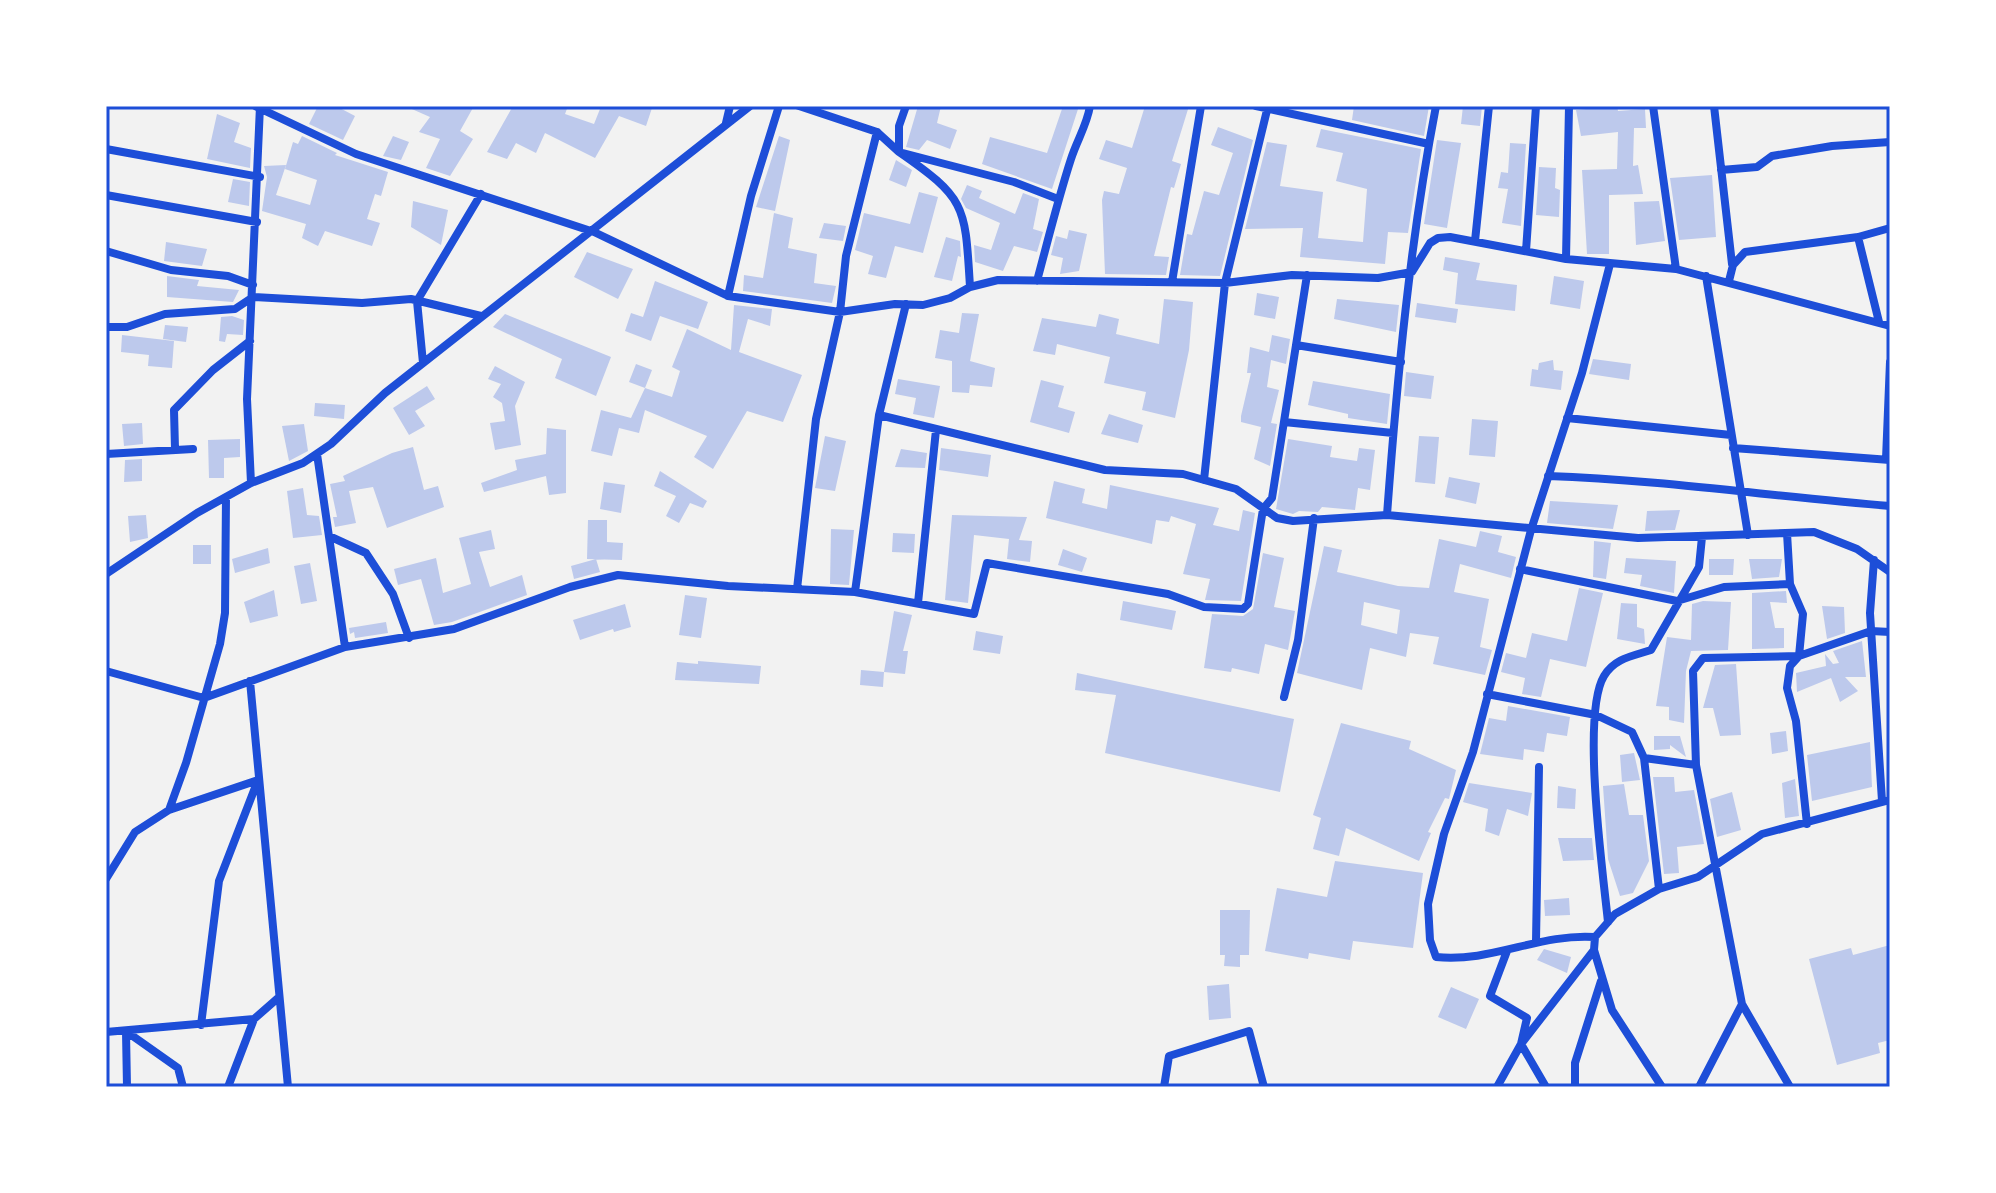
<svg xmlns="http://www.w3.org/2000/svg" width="1996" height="1193" viewBox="0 0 1996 1193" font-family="'Varela Round',sans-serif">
<rect width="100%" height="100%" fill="#f2f2f2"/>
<path fill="#bdc9ec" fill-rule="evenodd" d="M318,106H336L355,116L343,140L309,124Z
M405,106H474L460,131L473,139L450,176L426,168L440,139L419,132L430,117Z
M513,106H568L565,114L594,124L600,109L597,106L652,108L646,126L619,116L595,158L545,133L536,153L516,143L507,159L487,152Z
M918,106H941L937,123L957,130L950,149L927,140L919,150L906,147Z
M1063,106H1079L1052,189L982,164L990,137L1047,153Z
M1145,106H1189L1172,161L1181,164L1174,188L1171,187L1154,256L1169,257L1166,275L1105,274L1102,200L1104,191L1119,194L1127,168L1099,159L1106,140L1132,148Z
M1354,106H1429L1424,136L1352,120Z
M1463,106H1482L1480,126L1461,124Z
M1617,106L1618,111L1645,109L1646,128H1634L1633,166L1638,165L1643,194L1609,195V254H1587L1582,170L1617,169L1618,132L1581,136L1576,110Z
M217,114L240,123L234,142L251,148L250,168L207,159Z
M1218,127L1253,140L1220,276L1180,275L1187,234L1192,235L1204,191L1219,195L1233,153L1211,145Z
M1321,129L1421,149L1408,233L1388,232L1385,264L1300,257L1303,228L1245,229L1267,142L1287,145L1280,186L1323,192L1318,238L1363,242L1367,189L1336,181L1343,153L1316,147Z
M302,136L337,153L335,155L388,172L381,196L375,194L367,219L380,223L372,246L325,231L318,246L302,238L306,224L262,211L267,177L264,166L286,165L276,195L310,205L317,180L285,169L293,142L298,144Z
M393,136L409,142L401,160L383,156Z
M779,136L790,140L775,211L756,207Z
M1437,140L1461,143L1447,228L1424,224Z
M1510,143L1526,144L1521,226L1502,223L1508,189L1498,188L1501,172L1508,173Z
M896,160L912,170L906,187L889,180Z
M1539,167L1556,168L1555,188L1560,190L1559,217L1536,215Z
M1712,175L1716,237L1679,240L1670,178Z
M233,179L250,182L249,206L228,202Z
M967,185L982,191L979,198L1015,214L1023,193L1039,199L1033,229L1043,232L1037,252L1014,246L1003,271L975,262L974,245L991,250L1000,223L966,208L961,199Z
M919,192L938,197L923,253L895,246L886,278L868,274L873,256L855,250L864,213L910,224Z
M413,201L448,210L441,245L411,227Z
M1659,201L1665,241L1636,245L1634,202Z
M774,213L793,218L788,248L817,254L814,283L836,286L832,303L743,291L744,275L763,278Z
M824,223L846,226L843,241L819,238Z
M1069,230L1087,234L1079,271L1060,274L1063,258L1051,255L1056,236L1067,239Z
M946,237L960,241L961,257L958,256L952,281L934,277Z
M166,242L207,249L202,266L164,261Z
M587,252L633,269L618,299L574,277Z
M1445,257L1480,263L1476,280L1517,285L1515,311L1455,304L1458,273L1443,270Z
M167,276L199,280L197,286L239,290L233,302L167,297Z
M1554,276L1584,281L1580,309L1550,304Z
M655,281L708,302L698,329L660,316L651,341L625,331L631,313L643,317Z
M1257,293L1279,297L1275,319L1254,315Z
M1164,299L1193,302L1189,350L1175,418L1142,410L1146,392L1104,383L1110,357L1057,344L1055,355L1033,351L1042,318L1096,327L1099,314L1119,319L1116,334L1159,344Z
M1337,299L1399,305L1396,332L1334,319Z
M1417,303L1458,309L1456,323L1415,317Z
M734,305L772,309L770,326L748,319L739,352L802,375L783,422L747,411L713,469L694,457L707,436L645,410L639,433L619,428L612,456L591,451L601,410L631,418L645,388L672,397L680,371L672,367L687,329L731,350Z
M962,313L979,314L970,361L995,368L992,387L970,385L969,393L952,392V361L935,358L940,330L959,333Z
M505,314L611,357L596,396L555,378L562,359L493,327Z
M232,316L244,320L243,335L227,334L225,342L219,341L221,317Z
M165,325L188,327L186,342L163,339Z
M122,335L174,341L172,368L148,366L149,355L121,352Z
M1272,335L1290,339L1286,364L1271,360L1267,387L1279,390L1271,423L1277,424L1270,466L1254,459L1261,427L1241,422V416L1251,373H1247L1250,347L1269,352Z
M1593,359L1631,364L1629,380L1589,374Z
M1553,360L1554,370L1563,371L1561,390L1530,386L1532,369L1538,370L1539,363Z
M636,364L652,370L645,388L629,382Z
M495,366L525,382L515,406L521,445L495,450L490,423L505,421L502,403L493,397L501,384L488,379Z
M1406,372L1434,376L1431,399L1404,396Z
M898,379L940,386L934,418L913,414L916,398L895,394Z
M1041,380L1064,386L1058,407L1075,412L1069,433L1030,422Z
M1313,381L1390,394L1387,424L1348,418V414L1308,405Z
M427,386L435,399L415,411L425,426L409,435L393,408Z
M315,403L345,405L344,419L314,416Z
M1109,414L1143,425L1138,443L1101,434Z
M1472,419L1498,421L1495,457L1469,455Z
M142,423L143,444L124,446L122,424Z
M304,424L308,451L289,461L282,426Z
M547,428L566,430V493L549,495L546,476L484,492L481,483L517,470L515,460L546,454Z
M825,436L846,441L835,491L815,488Z
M1419,436L1439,437L1435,484L1415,482Z
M240,439V457L224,458V478H209L208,440Z
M1288,439L1332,446L1330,457L1357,461L1359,448L1375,450L1370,490L1358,488L1355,510L1322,507L1318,512L1299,511L1293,514L1276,509Z
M413,447L424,490L438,486L444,507L387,528L373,487L349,491L356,523L335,527L333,517H337L330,484L345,481L343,476L392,453Z
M941,448L991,455L988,477L939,470Z
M901,449L927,453L925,468L895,467Z
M142,459V481L124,482L125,460Z
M660,471L707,501L703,508L690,503L679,523L666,516L676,496L654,486Z
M1449,477L1480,483L1476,504L1445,497Z
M1054,481L1085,489L1082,503L1107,509L1110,485L1219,508L1213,525L1239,531L1243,510L1255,513L1241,601L1205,600L1210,579L1183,574L1196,524L1171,516L1169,522L1156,520L1152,544L1046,518Z
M604,482L625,485L621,513L600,509Z
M303,488L307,515L319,516L322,535L293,538L287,491Z
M1550,501L1618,505L1613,529L1547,523Z
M1680,510L1675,530L1645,531L1647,511Z
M146,515L148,538L130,542L128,516Z
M952,515L1027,517L1019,540L1032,541L1030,562L1007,559L1009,539L974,535L968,603L945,600Z
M588,520H607V542L623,543L622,560L587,559Z
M831,529L854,530L849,585L830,584Z
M491,530L495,549L479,552L490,587L522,575L527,595L452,622L434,625L421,579L398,585L394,569L436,558L443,593L471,584L459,538Z
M1480,531L1502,536L1498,552L1516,557L1511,578L1460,564L1454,592L1489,599L1480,647L1492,650L1485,675L1433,664L1439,637L1410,633L1406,657L1370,648L1362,690L1297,673L1324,546L1342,550L1337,572L1398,586L1429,588L1439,539L1476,547ZM1364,602L1400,610L1397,634L1361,625Z
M893,533L915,534L914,553L892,552Z
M1594,541L1611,543L1606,579L1593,577Z
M193,545H211V564H193Z
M268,548L270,563L235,573L232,559Z
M1063,549L1087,558L1082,572L1058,565Z
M1263,553L1284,558L1274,607L1295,611L1288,650L1265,644L1259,674L1232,668L1231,672L1204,668L1212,614L1243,616L1253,609Z
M1626,558L1676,561L1674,593L1640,586L1642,575L1624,573Z
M596,559L600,572L574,579L571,566Z
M1709,559H1734L1733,575H1709Z
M1749,559H1782L1779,577L1752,579Z
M310,563L317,601L301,604L294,566Z
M1579,588L1603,593L1586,667L1550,659L1541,697L1522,694L1525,678L1501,672L1506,653L1526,658L1532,633L1567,641Z
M274,590L278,616L250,623L244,602Z
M1786,591L1787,603L1770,602L1775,628H1784V648L1752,649V593Z
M685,595L707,598L701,638L679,635Z
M1123,601L1176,611L1172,630L1120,620Z
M1703,601L1731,602L1728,650L1691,651L1686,671L1684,723L1669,720V707L1656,706L1667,637L1691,640L1692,604Z
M1621,603L1637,604V627L1644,629L1645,644L1617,639Z
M625,604L631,627L614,632L613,629L580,640L573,620Z
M1822,606L1844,607L1845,633L1827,639Z
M894,611L912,615L903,651H908L905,674L884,672Z
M386,622L388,633L355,638L354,632L350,634L349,628Z
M976,631L1003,636L1000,654L973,650Z
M1862,641L1866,677H1845L1858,691L1840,702L1831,678L1797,692L1796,673L1826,666L1825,654L1833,664L1839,663L1833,651Z
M698,661L761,666L759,684L675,680L677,662L698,664Z
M1736,664L1741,735L1720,736L1713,708H1703L1715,665Z
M861,670L884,672L883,687L860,685Z
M1077,673L1294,719L1280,792L1105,753L1116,695L1075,690Z
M1508,706L1570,717L1567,736L1547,733L1544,752L1524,749L1523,760L1480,754L1489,718L1506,721Z
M1341,723L1411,741L1409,749L1456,770L1449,799L1445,798L1428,832L1431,833L1419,861L1346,828L1339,856L1313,849L1321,818L1313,815Z
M1786,731L1788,751L1772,754L1770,733Z
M1654,736H1680L1686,757L1670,745V749L1654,750Z
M1870,742L1872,787L1812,801L1807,755Z
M1634,753L1640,780L1622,782L1620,755Z
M1653,777H1674L1675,792L1694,790L1704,844L1677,847L1679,873L1664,874Z
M1795,779L1799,816L1785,818L1782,783Z
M1469,783L1532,793L1528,816L1507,809L1499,836L1485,831L1488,809L1463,802Z
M1624,784L1629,815H1643L1649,861L1633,893L1620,896L1608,859L1603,786Z
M1558,786L1576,789L1575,809L1557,808Z
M1732,792L1741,830L1717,837L1710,799Z
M1558,838H1592L1594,860L1563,861Z
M1335,861L1423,873L1413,948L1353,941L1350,960L1309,953L1308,959L1265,951L1277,888L1327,897Z
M1569,898L1570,915L1545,916L1544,900Z
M1220,910H1250L1249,955H1240V967L1224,966L1225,955H1220Z
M1890,945V1040L1878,1043L1880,1053L1837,1065L1809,959L1851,948L1853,955Z
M1544,949L1571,957L1567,973L1537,960Z
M1229,984L1231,1018L1209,1020L1207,986Z
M1451,987L1479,999L1466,1029L1438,1017Z"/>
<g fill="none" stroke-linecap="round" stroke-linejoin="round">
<path stroke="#1d4ed8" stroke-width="8" d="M255,106L356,154L594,232L728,296L840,312L895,304L923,305L950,298L970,287L998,280L1225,283L1292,275L1378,278L1412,272L1430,243L1438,238L1450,237L1566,259L1676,269L1890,326
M799,106L877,132L899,152L1014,182L1058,199
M906,106L899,126V152C967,199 965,206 970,287
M1256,106L1429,144
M1653,106L1676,269
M1714,106L1732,264
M726,123L730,106
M106,149L260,177
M1721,170L1757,167L1772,156L1832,146L1890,142
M106,195L257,222
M1858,237L1879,322
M1475,241L1489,106
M106,251L171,270L228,276L253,285
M1526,251L1536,106
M1566,259L1569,106
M1706,276L1748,535
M1037,281C1048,240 1058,199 1071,159C1077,140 1087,125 1090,106
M1729,281L1733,265L1745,252L1858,237L1890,228
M1172,282L1201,106
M728,296L751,196L779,106
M106,327H127L165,314L235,309L253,297L362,303L411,299L481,316
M1296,345L1401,362
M423,363L417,301L481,194
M879,415L1105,470L1183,474L1236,489L1277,518L1293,521L1387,515L1638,538L1814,532L1857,549L1890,572
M1567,418L1731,435
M1284,422L1393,433
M1733,448L1890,460
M175,449L174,410L213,370L250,341
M106,454L193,449
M317,454L345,647
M1886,459L1890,362
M1548,476C1663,480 1776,497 1890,506
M1204,480L1225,283L1268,106
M251,483L247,399L260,106
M1387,515C1397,379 1410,241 1436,106
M1787,533L1790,584L1803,614L1799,656L1790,666L1787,688L1796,721L1807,824
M329,536L366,553L393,594L409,638
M1874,560L1870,613L1882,801
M1520,569L1677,601L1724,587L1790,584
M106,574L197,513L251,483L303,463L331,444L385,393L750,106
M797,589L816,419L840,312L846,256L877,132
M855,592L879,415L906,304
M918,603L936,430
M106,671L204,698L345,647L454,629L570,587L618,575L728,586L855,592L974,614L987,563L1168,594L1204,607L1243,609L1248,604L1263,509L1272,498L1307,275
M250,681L288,1087
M1487,694L1596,715L1632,732L1644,758L1696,765L1693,671L1703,658L1799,656L1871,631L1890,632
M1284,697L1298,640L1314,518
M1644,758L1659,889
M1696,765L1742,1004
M169,810L258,780L219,881L201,1025
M106,879L135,832L169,810L186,763L220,644L225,613L226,497
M1608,922C1603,873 1581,714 1604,676C1615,658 1633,656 1651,650L1699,567L1702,537
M1595,937C1540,933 1491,963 1436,957L1430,940L1428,904L1444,834L1473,752L1531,530L1582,373L1610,264
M1536,941L1539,767
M1594,950L1612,1010L1662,1087
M1507,951L1490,996L1527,1018L1521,1044L1546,1087
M254,1019L278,998
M106,1032L254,1019L228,1087
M126,1032L127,1087
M127,1032L178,1068L183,1087
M1164,1087L1169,1056L1249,1031L1264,1087
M1497,1087L1521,1044L1594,950L1595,937L1615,914L1659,889L1698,877L1762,834L1890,800
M1575,1087V1063L1601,981
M1699,1087L1742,1004L1790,1087"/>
</g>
<rect width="1996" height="1193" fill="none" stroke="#ffffff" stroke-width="216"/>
<rect x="108" y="108" width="1780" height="977" fill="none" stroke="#1d4ed8" stroke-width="3"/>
</svg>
